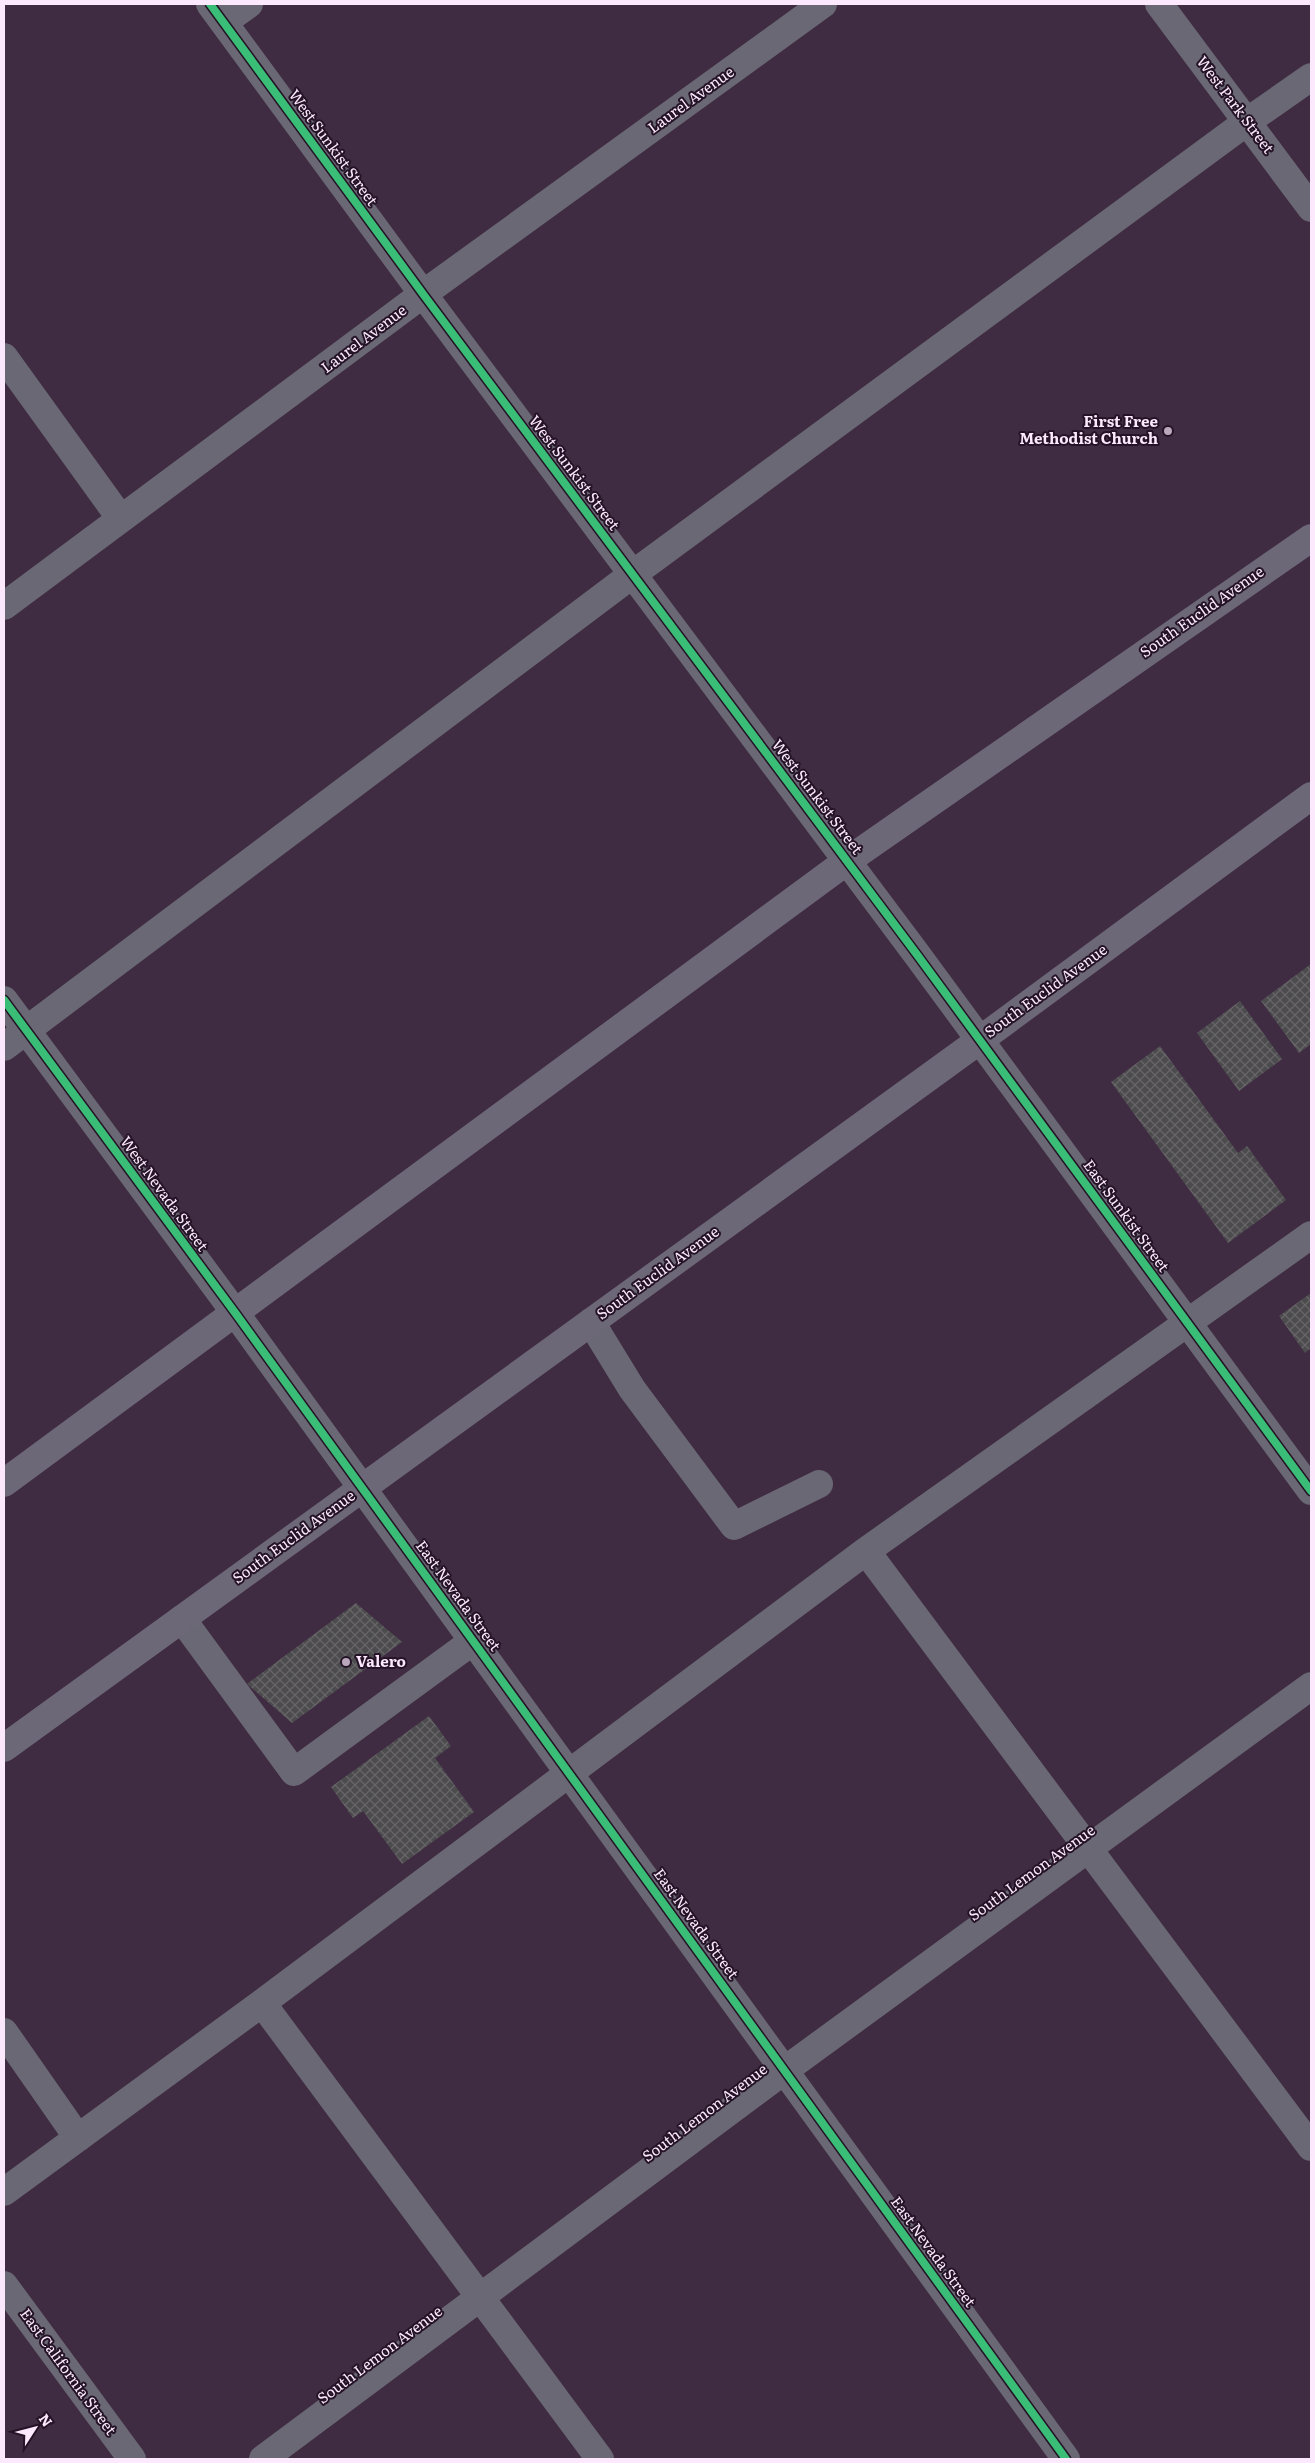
<svg xmlns="http://www.w3.org/2000/svg" width="1315" height="2463" viewBox="0 0 1315 2463" font-family="Literata,serif">
<defs>
<pattern id="building-cross-hatch" width="8" height="8" patternUnits="userSpaceOnUse" patternTransform="scale(1.25)"><rect width="8" height="8" fill="#4c4b4d"/><path d="M0 0l8 8M0 8l8-8" fill="none" stroke="#676568"/></pattern>
</defs>
<rect width="100%" height="100%" fill="#3f2c42"/>
<path fill="url(#building-cross-hatch)" d="M1311,964V1044L1299,1053L1261,1001Z
M1240,1001L1282,1059L1239,1091L1197,1033Z
M1160,1046L1238,1153L1247,1146L1286,1200L1228,1243L1111,1082Z
M1311,1293V1348L1305,1353L1279,1316Z
M356,1603L402,1642L292,1723L247,1684Z
M429,1716L451,1746L435,1758L474,1812L402,1864L363,1811L353,1818L331,1787Z"/>
<g fill="none" stroke-linecap="round" stroke-linejoin="round">
<path stroke="#6a6874" stroke-width="28" d="M210,4L423,294L918,956L1311,1491
M1159,4L1311,208
M224,22L249,4
M4,357L121,519
M4,606L423,294L823,4
M4,1000L236,1314L1066,2459
M4,1047L633,574L1248,121L1311,77
M591,1322L632,1389L734,1526L819,1484
M866,1551L1311,2147
M182,1619L294,1772L473,1641
M262,2003L600,2459
M4,2032L78,2138
M4,2192L262,2003L866,1551L1311,1235
M4,2285L132,2459
M263,2459L785,2070L1311,1686"/>
<path stroke="#6d6878" stroke-width="28" d="M4,1483L847,861L1311,538
M4,1748L980,1040L1311,796"/>
<g stroke="#241326" stroke-width="11">
<path id="cycleway" d="M210,4L423,294L918,956L1311,1491
M4,1000L236,1314L1066,2459"/>
</g>
<use href="#cycleway" stroke="#3abd76" stroke-width="8"/>
</g>
<g fill="#baa7bc" stroke="#241326" stroke-width="2">
<circle cx="1168" cy="431" r="5"/>
<circle cx="346" cy="1662" r="5"/>
</g>
<g text-anchor="middle" stroke-width="4" stroke-linejoin="round" paint-order="stroke">
<g font-size="15" fill="#fce9fe" stroke="#241326">
<text transform="translate(691 100) rotate(-36)" y="5">Laurel Avenue</text>
<text transform="translate(1235 105) rotate(53)" y="5">West Park Street</text>
<text transform="translate(333 148) rotate(54)" y="5">West Sunkist Street</text>
<text transform="translate(364 339) rotate(-37)" y="5">Laurel Avenue</text>
<text transform="translate(574 473) rotate(53)" y="5">West Sunkist Street</text>
<text transform="translate(1202 612) rotate(-35)" y="5">South Euclid Avenue</text>
<text transform="translate(817 797) rotate(53)" y="5">West Sunkist Street</text>
<text transform="translate(1046 991) rotate(-36)" y="5">South Euclid Avenue</text>
<text transform="translate(164 1194) rotate(54)" y="5">West Nevada Street</text>
<text transform="translate(1126 1216) rotate(54)" y="5">East Sunkist Street</text>
<text transform="translate(658 1273) rotate(-36)" y="5">South Euclid Avenue</text>
<text transform="translate(294 1537) rotate(-36)" y="5">South Euclid Avenue</text>
<text transform="translate(458 1596) rotate(54)" y="5">East Nevada Street</text>
<text transform="translate(1032 1873) rotate(-36)" y="5">South Lemon Avenue</text>
<text transform="translate(696 1924) rotate(54)" y="5">East Nevada Street</text>
<text transform="translate(705 2113) rotate(-37)" y="5">South Lemon Avenue</text>
<text transform="translate(933 2252) rotate(54)" y="5">East Nevada Street</text>
<text transform="translate(380 2355) rotate(-37)" y="5">South Lemon Avenue</text>
<text transform="translate(68 2372) rotate(54)" y="5">East California Street</text>
</g>
<g font-size="15" font-weight="bold" fill="#fce9fe" stroke="#241326" text-anchor="end">
<text x="1158" y="427">First Free<tspan x="1158" dy="17">Methodist Church</tspan></text>
<text x="356" y="1667" text-anchor="start">Valero</text>
</g>
</g>
<rect width="1315" height="2463" fill="none" stroke="#fce9fe" stroke-width="10"/>
<g transform="translate(35 2428) rotate(54)" stroke="#241326" stroke-width="4" paint-order="stroke">
<path d="M0-4L9 19L0 12L-9 19Z" fill="#fce9fe"/>
<text y="-8" font-size="14" font-weight="bold" text-anchor="middle" fill="#fce9fe">N</text>
</g>
</svg>
